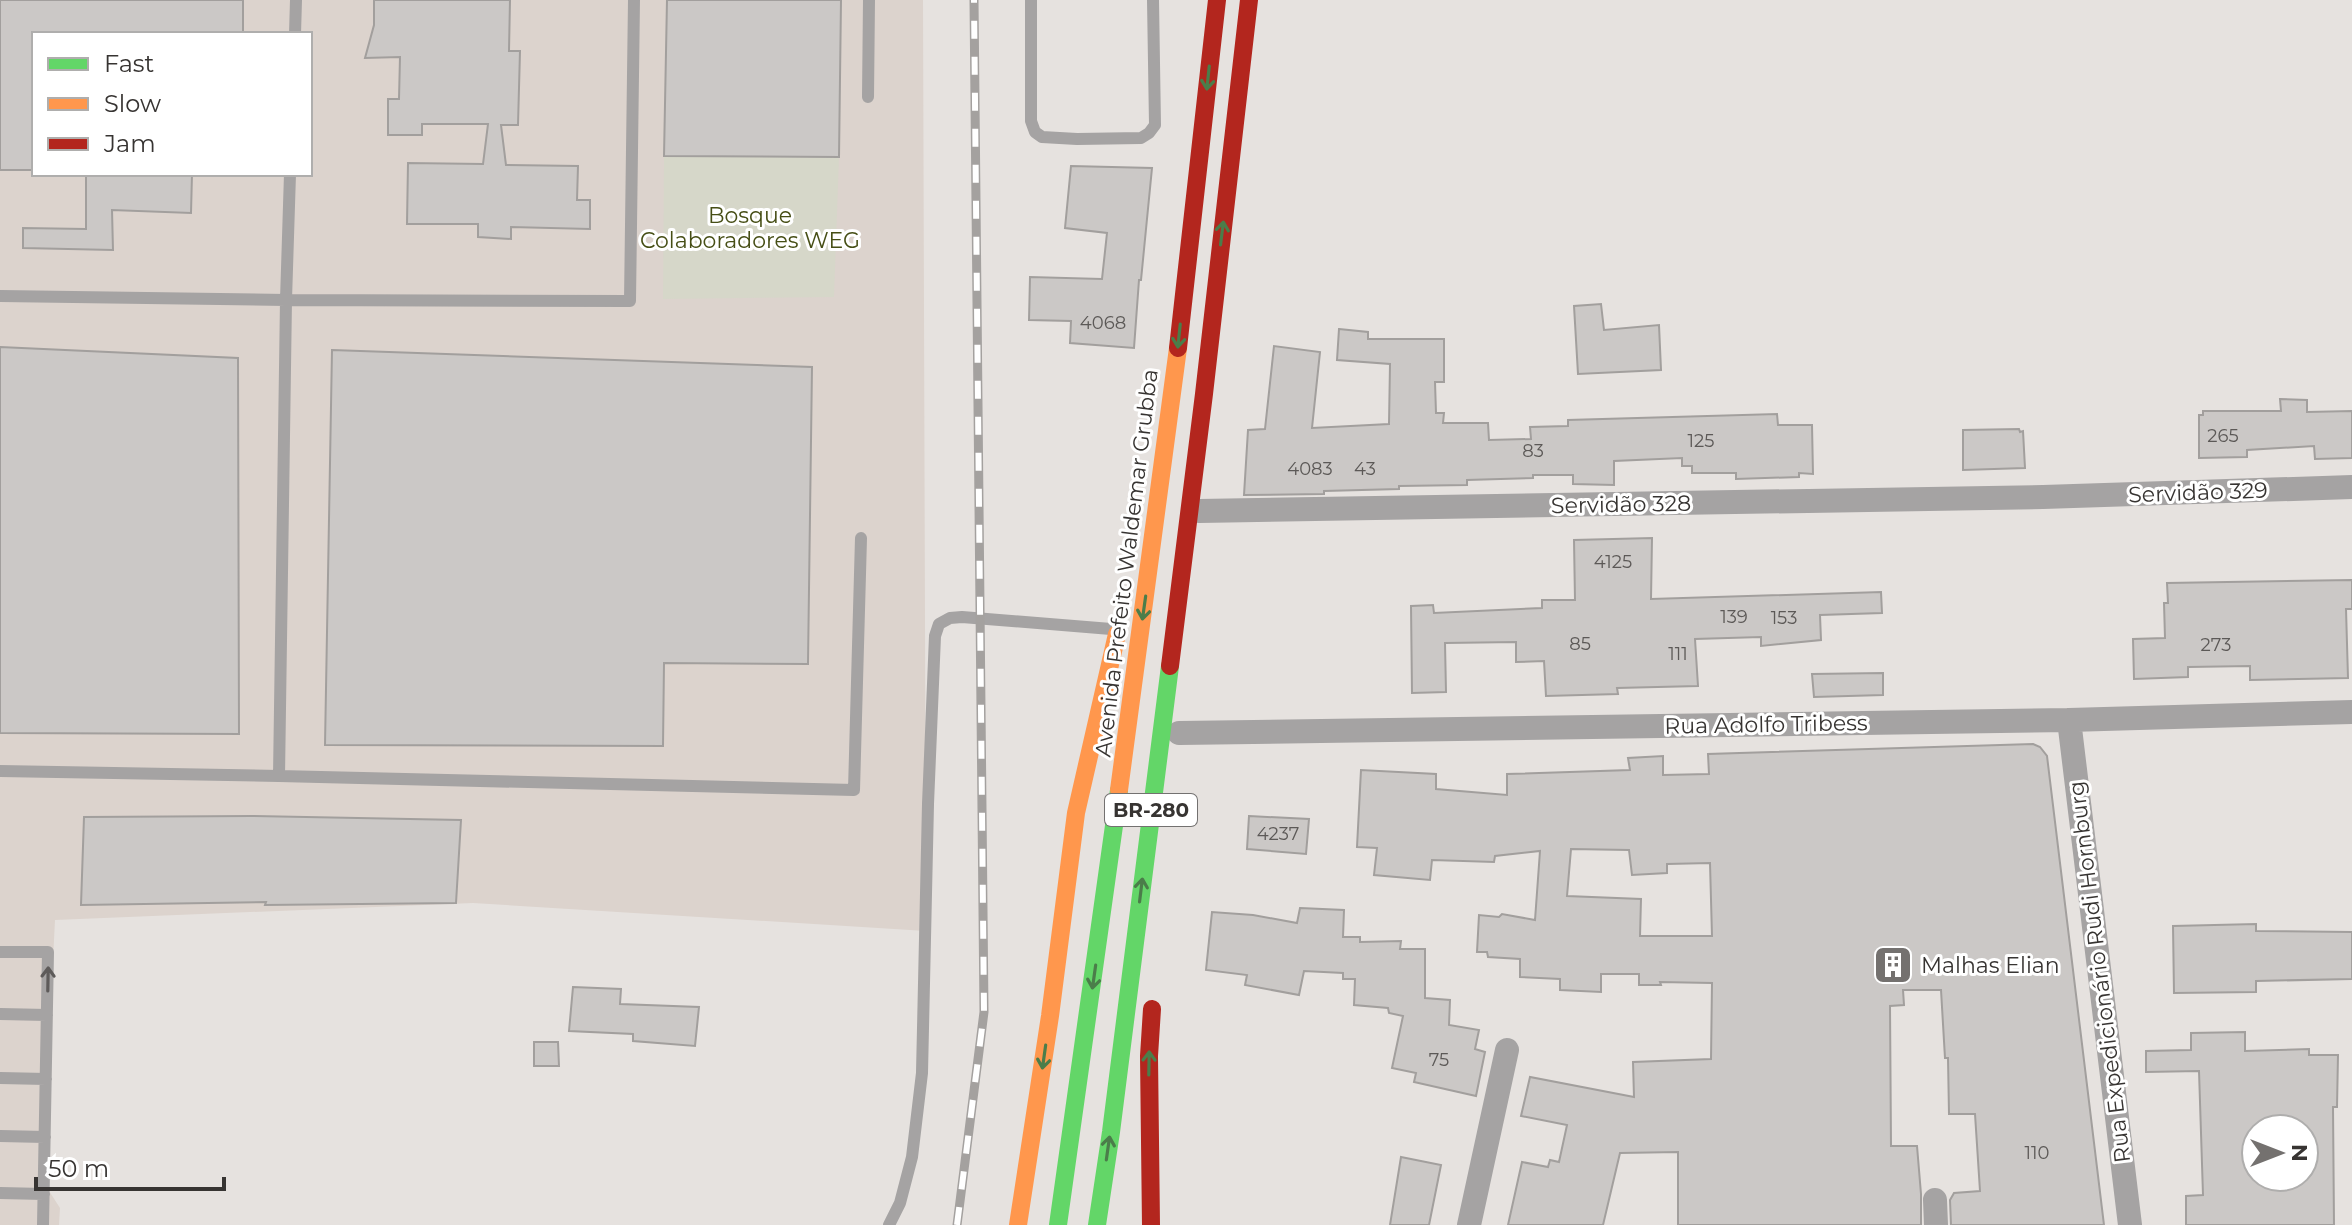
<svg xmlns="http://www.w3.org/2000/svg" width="2352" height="1225" viewBox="0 0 2352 1225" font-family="Montserrat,sans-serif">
<rect width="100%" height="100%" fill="#e6e2df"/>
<path fill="#dcd3cd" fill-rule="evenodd" d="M0,0H923L926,931L473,903L55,920L42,1180L60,1208L59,1225H0ZM34,34H310V174H34Z"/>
<path fill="#d6d7c9" d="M664,156L839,157L834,297L663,299Z"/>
<path fill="#cbc8c6" stroke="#a29f9d" stroke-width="2" fill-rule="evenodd" d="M0,0H243V34H34V170H0Z
M374,0H510L509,51H520L518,125H501L506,165L578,166L577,200H590V229L511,227V239L478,237V224H407L408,163L483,164L488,124H422V135H388V99H399L400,57L365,58L374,25Z
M667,0H841L839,157L664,156Z
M1071,166L1152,168L1141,280H1139L1134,348L1070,343L1071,321L1029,320L1030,277L1102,279L1107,233L1065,228Z
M86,174H192L191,213L112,210L113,250L23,248V228L86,229Z
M1601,304L1604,330L1659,325L1661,370L1578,374L1574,306Z
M1339,329L1368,332V339H1444V382H1435L1436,413H1444L1443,423H1488L1489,440L1531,439L1530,427L1568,426V420L1777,414L1778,425H1812L1813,474L1799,473V477L1736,479V473H1692V466H1682V458L1614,461V485L1573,484V475H1533V478L1467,480V485L1399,486V489L1324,491V494L1244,495L1248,430L1265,429L1274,346L1320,352L1312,428L1389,424L1390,364L1337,360Z
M0,347L238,358L239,734L0,733Z
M332,350L812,367L808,664L664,663L663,746L325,745Z
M2280,399L2307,400V412L2352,411V458L2315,459L2314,446L2247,450V457L2199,458V415H2203V411H2281Z
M2019,429L2020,432L2023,431L2025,468L1963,470V430Z
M1652,538L1651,599L1881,592L1882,613L1820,615L1821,640L1761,646V637L1695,639L1698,686L1617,688L1618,694L1546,696L1544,661L1516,662V642L1445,643L1446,692L1412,693L1411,606L1433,605L1434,613L1542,608V600H1575L1574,540Z
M2352,580V609H2346L2348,678L2250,680V666L2188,667V677L2134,679L2133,639L2165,638L2164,603H2168L2167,583Z
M1883,673V695L1814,697L1812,674Z
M2033,744L2040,747L2047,756L2104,1225H1951L1950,1200L1954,1193L1980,1191L1975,1114H1949L1948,1058H1945L1941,990H1903L1904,1005L1890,1006L1891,1146H1917L1921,1194V1225H1678V1152L1620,1153L1603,1225H1508L1522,1162L1548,1167L1550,1160L1559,1162L1567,1125L1521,1116L1530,1077L1634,1097L1633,1062L1711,1059L1712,983L1660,982L1661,985H1639V974H1601V992L1560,990V979L1520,977V959L1488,957L1487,952H1477L1479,915L1499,917L1502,914L1535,920L1540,851L1495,856L1494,862L1432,860L1430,880L1374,875L1377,848L1357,847L1361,770L1436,774V789L1507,795V774L1630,770L1628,758L1663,756V775L1709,774L1708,754ZM1571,849L1629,850L1632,875L1667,873V864L1710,863L1712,936H1640L1641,899L1567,896Z
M251,816L461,820L456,903L265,905L266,902L81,905L84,817Z
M1249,816L1309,819L1306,854L1247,849Z
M1300,908L1344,910L1343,937H1360V942L1401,941L1400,949H1425V998L1450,1000L1449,1025L1479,1030L1475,1049L1485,1052L1476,1096L1414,1082L1416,1073L1392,1068L1403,1016L1389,1013L1388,1008L1354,1005L1355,979H1343V973L1304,971L1299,995L1245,985L1247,975L1206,970L1212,912L1253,915L1297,923Z
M2256,924V931L2352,932V979L2256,981V992L2174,993L2173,926Z
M573,987L621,989L620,1004L699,1007L695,1046L633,1041V1034L569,1031Z
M2245,1032V1051L2309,1049V1055H2338L2337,1107H2333L2334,1225H2186V1196L2203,1195L2199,1071L2146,1072V1051L2191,1050V1033ZM2256,1129H2304V1177H2256Z
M534,1042H558L559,1066H534Z
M1401,1157L1441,1165L1429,1225H1390Z"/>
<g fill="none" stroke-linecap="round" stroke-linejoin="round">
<path stroke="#a5a3a3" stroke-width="12" d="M1031,0V121L1035,132L1042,137L1077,139L1141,138L1149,133L1155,125L1153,0
M295,34L296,0
M868,97L869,0
M0,296L286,300L630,301L634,0
M0,771L279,776L854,790L861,538
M279,776L286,300L290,174
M0,952H48L43,1225
M0,1014L47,1015
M0,1078L46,1079
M0,1136L45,1137
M0,1193L44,1194
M889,1225L900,1203L912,1157L922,1073L928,804L935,636L939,624L950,618L962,617L1111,629"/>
<path stroke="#a5a3a3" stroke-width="24" d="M1199,511L2043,497L2352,487
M2069,720L2130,1225
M1179,733L2069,720L2352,712
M1935,1200L1936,1225
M1469,1225L1507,1050"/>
<path stroke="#63d668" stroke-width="18" d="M1058,1225L1119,790
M1097,1225L1111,1132L1170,666"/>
<path stroke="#ff974d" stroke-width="18" d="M1119,790L1178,348
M1018,1225L1050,1016L1076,813L1117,634"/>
<path stroke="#b3261e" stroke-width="18" d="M1178,348L1217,0
M1170,666L1204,394L1249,0
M1151,1225L1149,1056L1152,1009"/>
<g stroke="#a4a19f" stroke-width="9">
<path id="rail" d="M957,1225L984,1012L974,0"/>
</g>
<use href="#rail" stroke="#fff" stroke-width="6" stroke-dasharray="18" stroke-linecap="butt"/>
</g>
<defs><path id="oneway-shaft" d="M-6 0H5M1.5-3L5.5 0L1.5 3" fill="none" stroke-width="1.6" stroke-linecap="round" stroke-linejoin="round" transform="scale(2)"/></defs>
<g stroke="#4b7d4a">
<use href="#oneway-shaft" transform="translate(1208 78) rotate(96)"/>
<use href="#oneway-shaft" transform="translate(1222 233) rotate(-83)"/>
<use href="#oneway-shaft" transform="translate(1179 336) rotate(96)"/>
<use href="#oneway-shaft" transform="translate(1144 608) rotate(98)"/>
<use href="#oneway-shaft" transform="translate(1141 890) rotate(-83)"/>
<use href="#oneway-shaft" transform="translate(1094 977) rotate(98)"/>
<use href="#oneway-shaft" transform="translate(1044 1057) rotate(98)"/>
<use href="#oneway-shaft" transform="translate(1149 1063) rotate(-89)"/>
<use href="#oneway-shaft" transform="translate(1108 1148) rotate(-82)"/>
</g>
<use stroke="#5e5b5a" href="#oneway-shaft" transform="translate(48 979) rotate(-89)"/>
<defs>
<g id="building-square" transform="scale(2)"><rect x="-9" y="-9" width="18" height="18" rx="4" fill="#74716f" stroke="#fff"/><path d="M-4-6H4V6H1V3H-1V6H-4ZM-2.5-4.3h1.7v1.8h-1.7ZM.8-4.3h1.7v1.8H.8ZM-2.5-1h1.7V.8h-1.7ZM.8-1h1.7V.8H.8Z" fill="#fff"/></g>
</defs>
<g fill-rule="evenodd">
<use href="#building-square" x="1893" y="965"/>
</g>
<g text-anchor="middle" stroke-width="6" stroke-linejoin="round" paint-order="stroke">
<g font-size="18" fill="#5c5957">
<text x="1103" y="329">4068</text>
<text x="2223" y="442">265</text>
<text x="1701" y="447">125</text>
<text x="1533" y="457">83</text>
<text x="1310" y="475">4083</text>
<text x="1365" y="475">43</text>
<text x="1613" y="568">4125</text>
<text x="1734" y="623">139</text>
<text x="1784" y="624">153</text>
<text x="1580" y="650">85</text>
<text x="2216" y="651">273</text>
<text x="1678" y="660">111</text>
<text x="1278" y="840">4237</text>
<text x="1439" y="1066">75</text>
<text x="2037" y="1159">110</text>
</g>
<rect fill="#fff" stroke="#737170" stroke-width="2" x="1105" y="794" width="92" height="32" rx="6"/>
<g font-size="20" font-weight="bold" fill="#373432">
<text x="1151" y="817">BR-280</text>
</g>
<g font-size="22" fill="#464e15" stroke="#fff">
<text x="750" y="223">Bosque<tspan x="750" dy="25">Colaboradores WEG</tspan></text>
</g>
<g font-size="22" fill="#373432" stroke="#fff">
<text transform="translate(2198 492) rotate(-2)" y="8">Servidão 329</text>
<text transform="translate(1621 504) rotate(-1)" y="8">Servidão 328</text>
<text transform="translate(1126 563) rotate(-83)" y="8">Avenida Prefeito Waldemar Grubba</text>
<text transform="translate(1766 724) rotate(-1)" y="8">Rua Adolfo Tribess</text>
<text transform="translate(2099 972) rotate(-97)" y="8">Rua Expedicionário Rudi Hornburg</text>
</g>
<g font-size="22" fill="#373432" stroke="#fff" text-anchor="start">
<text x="1921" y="973">Malhas Elian</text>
</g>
</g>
<rect x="32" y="32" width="280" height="144" fill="#ffffff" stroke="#afaead" stroke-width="2"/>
<rect x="48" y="58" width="40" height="12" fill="#63d668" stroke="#afaead" stroke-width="2"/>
<text x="104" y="72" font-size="24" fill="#373432">Fast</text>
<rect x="48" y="98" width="40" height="12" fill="#ff974d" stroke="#afaead" stroke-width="2"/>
<text x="104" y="112" font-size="24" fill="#373432">Slow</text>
<rect x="48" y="138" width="40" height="12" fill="#b3261e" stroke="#afaead" stroke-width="2"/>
<text x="104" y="152" font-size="24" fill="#373432">Jam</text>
<g transform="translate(2280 1153) rotate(90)"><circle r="38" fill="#ffffff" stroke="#afaead" stroke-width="2"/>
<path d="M0-6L14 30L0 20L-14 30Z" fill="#74716f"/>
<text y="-12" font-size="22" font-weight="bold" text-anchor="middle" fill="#373432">N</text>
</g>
<path d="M36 1177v12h188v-12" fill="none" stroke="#373432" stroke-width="4"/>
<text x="48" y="1177" font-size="24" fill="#373432" stroke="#ffffff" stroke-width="6" paint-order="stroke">50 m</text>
</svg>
